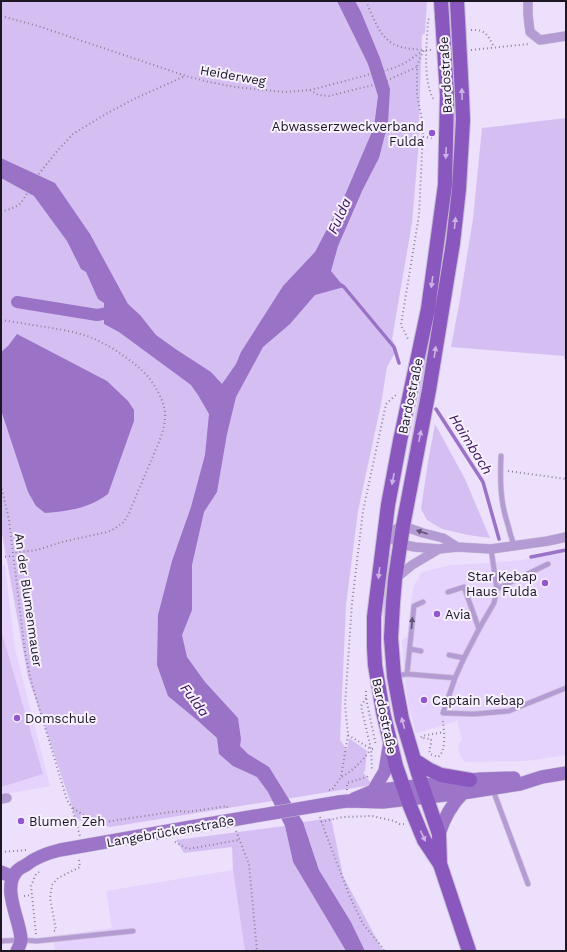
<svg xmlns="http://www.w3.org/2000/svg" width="567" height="952" viewBox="0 0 567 952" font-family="'Work Sans',sans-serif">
<rect width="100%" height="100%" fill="#ece0fc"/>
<path fill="#e5d3fd" d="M566,552V755L526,761L465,762L460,755L458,750L459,744L462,739L457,721L416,733L408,703L404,673L402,640L407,637L411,603L414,585L422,572L451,565L473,564L522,560Z
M5,565L15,649L50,786L1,795V566Z
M233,870L245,951H55L53,936L112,928L106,891Z"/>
<path fill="#d5bff2" d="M1,1H427L425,33L422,35L418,152L412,223L392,339L397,349L387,367L381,404L358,511L346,605L340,740L347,750L349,738L367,751L365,771L363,772L372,785L110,827L76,819L28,677L1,528Z
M452,54H456L457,111L454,182L443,277L401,509H399L436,293L453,157V89Z
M566,118V359H564V356L451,347L460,299L473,219L482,128Z
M435,424L465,479L490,538L468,535L442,529L427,520L421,509L428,462Z
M388,555H393L402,738L400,739L388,685L384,647L383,583Z
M1,630L43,774L1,787Z
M331,818L343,876L383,951H365L351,922L319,870L303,822Z
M285,826L293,862L346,951H245L233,870L232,847L184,853L176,840Z"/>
<path fill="#9a73c7" d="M337,1H355L361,12L380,58L390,89L388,123L379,158L363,189L338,246L331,271L344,287L315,295L290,324L263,347L236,397L227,434L217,492L204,512L192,565V610L182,635L187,657L205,682L238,718L241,739L240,746L248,754L269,767L303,822L319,870L351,922L365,951H346L293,862L285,826L268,792L257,777L233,766L219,754L217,738L197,720L168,696L157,665L158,615L172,561L191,507L205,455L209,414L198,395L191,385L119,332L104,324V303L98,299L86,272L81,269L67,241L34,196L1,178V158L55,183L90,234L128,304L140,315L156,335L177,350L211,372L222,384L236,364L241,352L283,286L315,252L345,195L374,127L378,96L368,64Z
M17,334L107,381L128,401L134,410V421L108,494C88,509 68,511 45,513L36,506L28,492L1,410V352L8,346Z"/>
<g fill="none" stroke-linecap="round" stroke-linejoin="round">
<path stroke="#9a73c7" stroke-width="3.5" d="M341,285L344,287L394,347L399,363
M436,409L483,482L499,539
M531,557L566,550"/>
<path stroke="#9a73c7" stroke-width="12" d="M17,302L97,315L119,311"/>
<g stroke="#c7bcd5" stroke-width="6">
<path id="lane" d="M501,456C500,481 500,501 508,525C510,532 511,539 515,546
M491,549L497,589L494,603L479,629L464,658L455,678L443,713L474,714L509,711L566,688
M497,589L548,564
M448,592L464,587L479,629
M410,649L421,651
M449,655L464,658
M407,674L414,606L423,602
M395,676L407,674L455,678
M493,790L528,884
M1,941L21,940L37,941L133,931"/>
</g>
<g stroke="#c7bcd5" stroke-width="10">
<path id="street" d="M528,1V15L530,32L540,40L566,36
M384,534L400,544L415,547L439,549L457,547L491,549L548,541L566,537
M384,534L403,526L423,533L443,538L457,547
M395,579L412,565L439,549
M1,799L7,798"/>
</g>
<g stroke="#c7bcd5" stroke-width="14">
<path id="secondary" d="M373,791L385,771L390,741
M354,799L373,791L389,789L480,779L514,778
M339,802L348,801L383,802L463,793L520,784L542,777L566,773
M439,834C444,818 451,805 463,793
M1,872L13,877
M17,951C19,947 21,943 21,939C20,920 2,889 16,872C18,869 22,867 26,865C36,857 47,853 60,850L208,824"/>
</g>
<g stroke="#c7bcd5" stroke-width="16">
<path id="primary" d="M441,1L447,95L445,185L428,309L400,441L388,505L374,617V647L375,665L383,712L396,766L410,806L424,840L440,864L469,951
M414,760L428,769L441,775L470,780
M440,864L439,834L418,773L402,719L394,676L391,638L393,603L395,579L403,526L429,390L453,243L459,189L463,120L462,95L457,1"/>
</g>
<path stroke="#8d8398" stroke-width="2" stroke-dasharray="1 3" stroke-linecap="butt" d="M366,1C373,17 380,40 398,46C406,49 415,49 424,50L419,60L417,67V95L423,125L422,152L419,215L401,325L409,341
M1,16L38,26L186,76L209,82L235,87L285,92L310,90L394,68L405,63L424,50H432
M429,19L428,20C427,43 422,80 434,100
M471,30C486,29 488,36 494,47
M471,50L529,44
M310,90L318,95L329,96L381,83L417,67
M423,137L435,138
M1,212L10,209L19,205L23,200L38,175L58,150L73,134L104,115L134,99L185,76
M1,320C16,322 31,325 46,327C64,330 83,333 99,341C109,346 119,352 128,359C138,366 147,374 154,385C160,395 166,406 165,419C164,432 158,444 153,456C145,475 137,494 129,513L124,522L114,529L107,532L62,542L37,550L13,553
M508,471L566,479
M1,485L9,520L25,652L31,681L67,800L72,808L80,836
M1,557L13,556
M366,691V698L376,746
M366,698L361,706L371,749L372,771
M443,721C444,731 447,750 438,757L430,754C428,749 432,745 431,739L421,738L422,736L444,732
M348,735L371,749H374
M342,777C353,770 362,762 370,750
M329,790H332L341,777L348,735L345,705L352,603L363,511L386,404L398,393
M347,790V783L367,777L368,776
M73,808L92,821L105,822L171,812L180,811L187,812L227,806L228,810
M320,817L324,829L350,897L363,924L382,947L384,951
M321,822L343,817L372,816L394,821L400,824H404
M77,826L102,822
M236,831L249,864L257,951
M175,842L188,849L239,840
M1,852L26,850
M24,896L32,895
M54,931L56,930L50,898L52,885L58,878L80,867L79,859
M36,934L31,886L36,874L39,872"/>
<use href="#lane" stroke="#b49bd4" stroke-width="4.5"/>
<use href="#street" stroke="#b49bd4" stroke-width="9"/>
<use href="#secondary" stroke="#9c75c8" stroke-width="13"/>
<use href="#primary" stroke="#8a57bf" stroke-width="14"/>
<g stroke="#c7bcd5" stroke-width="14" stroke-linecap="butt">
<path id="secondary-bridge" d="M208,824L339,802"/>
</g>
<use href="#secondary-bridge" stroke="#9c75c8" stroke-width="13"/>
</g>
<defs><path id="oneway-solid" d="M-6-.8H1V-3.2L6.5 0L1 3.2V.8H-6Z"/></defs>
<g fill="#cbb3e5">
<use href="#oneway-solid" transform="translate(462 94) rotate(-92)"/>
<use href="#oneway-solid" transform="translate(446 153) rotate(92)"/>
<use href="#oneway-solid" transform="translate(455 223) rotate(-84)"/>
<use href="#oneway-solid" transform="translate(432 282) rotate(98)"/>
<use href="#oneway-solid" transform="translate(435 352) rotate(-81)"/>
<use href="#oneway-solid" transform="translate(420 436) rotate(-79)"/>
<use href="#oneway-solid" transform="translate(393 479) rotate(101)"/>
<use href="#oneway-solid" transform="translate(379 573) rotate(97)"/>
<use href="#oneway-solid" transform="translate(403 723) rotate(-105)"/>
<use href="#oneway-solid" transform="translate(423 836) rotate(65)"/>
</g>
<g fill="#615273">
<use href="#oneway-solid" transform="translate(422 532) rotate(-161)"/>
<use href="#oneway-solid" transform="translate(412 623) rotate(-85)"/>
</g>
<g fill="#9257ce" stroke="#f6f0ff" stroke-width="1.5">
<circle cx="432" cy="133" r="4"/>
<circle cx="545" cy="583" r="4"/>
<circle cx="437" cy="614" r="4"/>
<circle cx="424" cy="700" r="4"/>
<circle cx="17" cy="718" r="4"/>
<circle cx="21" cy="821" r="4"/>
</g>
<g text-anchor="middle" stroke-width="4" stroke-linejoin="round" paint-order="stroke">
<g font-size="13" fill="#1d1724" stroke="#f6f0ff">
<text transform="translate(233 75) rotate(10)" y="5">Heiderweg</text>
<text transform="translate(445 75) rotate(-93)" y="5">Bardostraße</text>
<text transform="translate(410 396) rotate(-78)" y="5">Bardostraße</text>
<text transform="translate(29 600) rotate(82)" y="5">An der Blumenmauer</text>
<text transform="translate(385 716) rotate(78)" y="5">Bardostraße</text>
<text transform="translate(170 831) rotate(-10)" y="5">Langebrückenstraße</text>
</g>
<g font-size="13" fill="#1d1724" stroke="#f6f0ff" text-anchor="start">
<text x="424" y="131" text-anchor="end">Abwasserzweckverband<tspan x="424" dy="15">Fulda</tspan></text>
<text x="537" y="581" text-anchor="end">Star Kebap<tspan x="537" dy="15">Haus Fulda</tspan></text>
<text x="445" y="619">Avia</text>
<text x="432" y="705">Captain Kebap</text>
<text x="25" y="723">Domschule</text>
<text x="29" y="826">Blumen Zeh</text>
</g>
<g font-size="14" font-style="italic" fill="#390e5b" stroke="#f6f0ff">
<text transform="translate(339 216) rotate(-66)" y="5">Fulda</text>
<text transform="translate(471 444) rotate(58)" y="5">Haimbach</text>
<text transform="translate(195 700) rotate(53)" y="5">Fulda</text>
</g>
</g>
<rect width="567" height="952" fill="none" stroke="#1d1724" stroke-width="4"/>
</svg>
